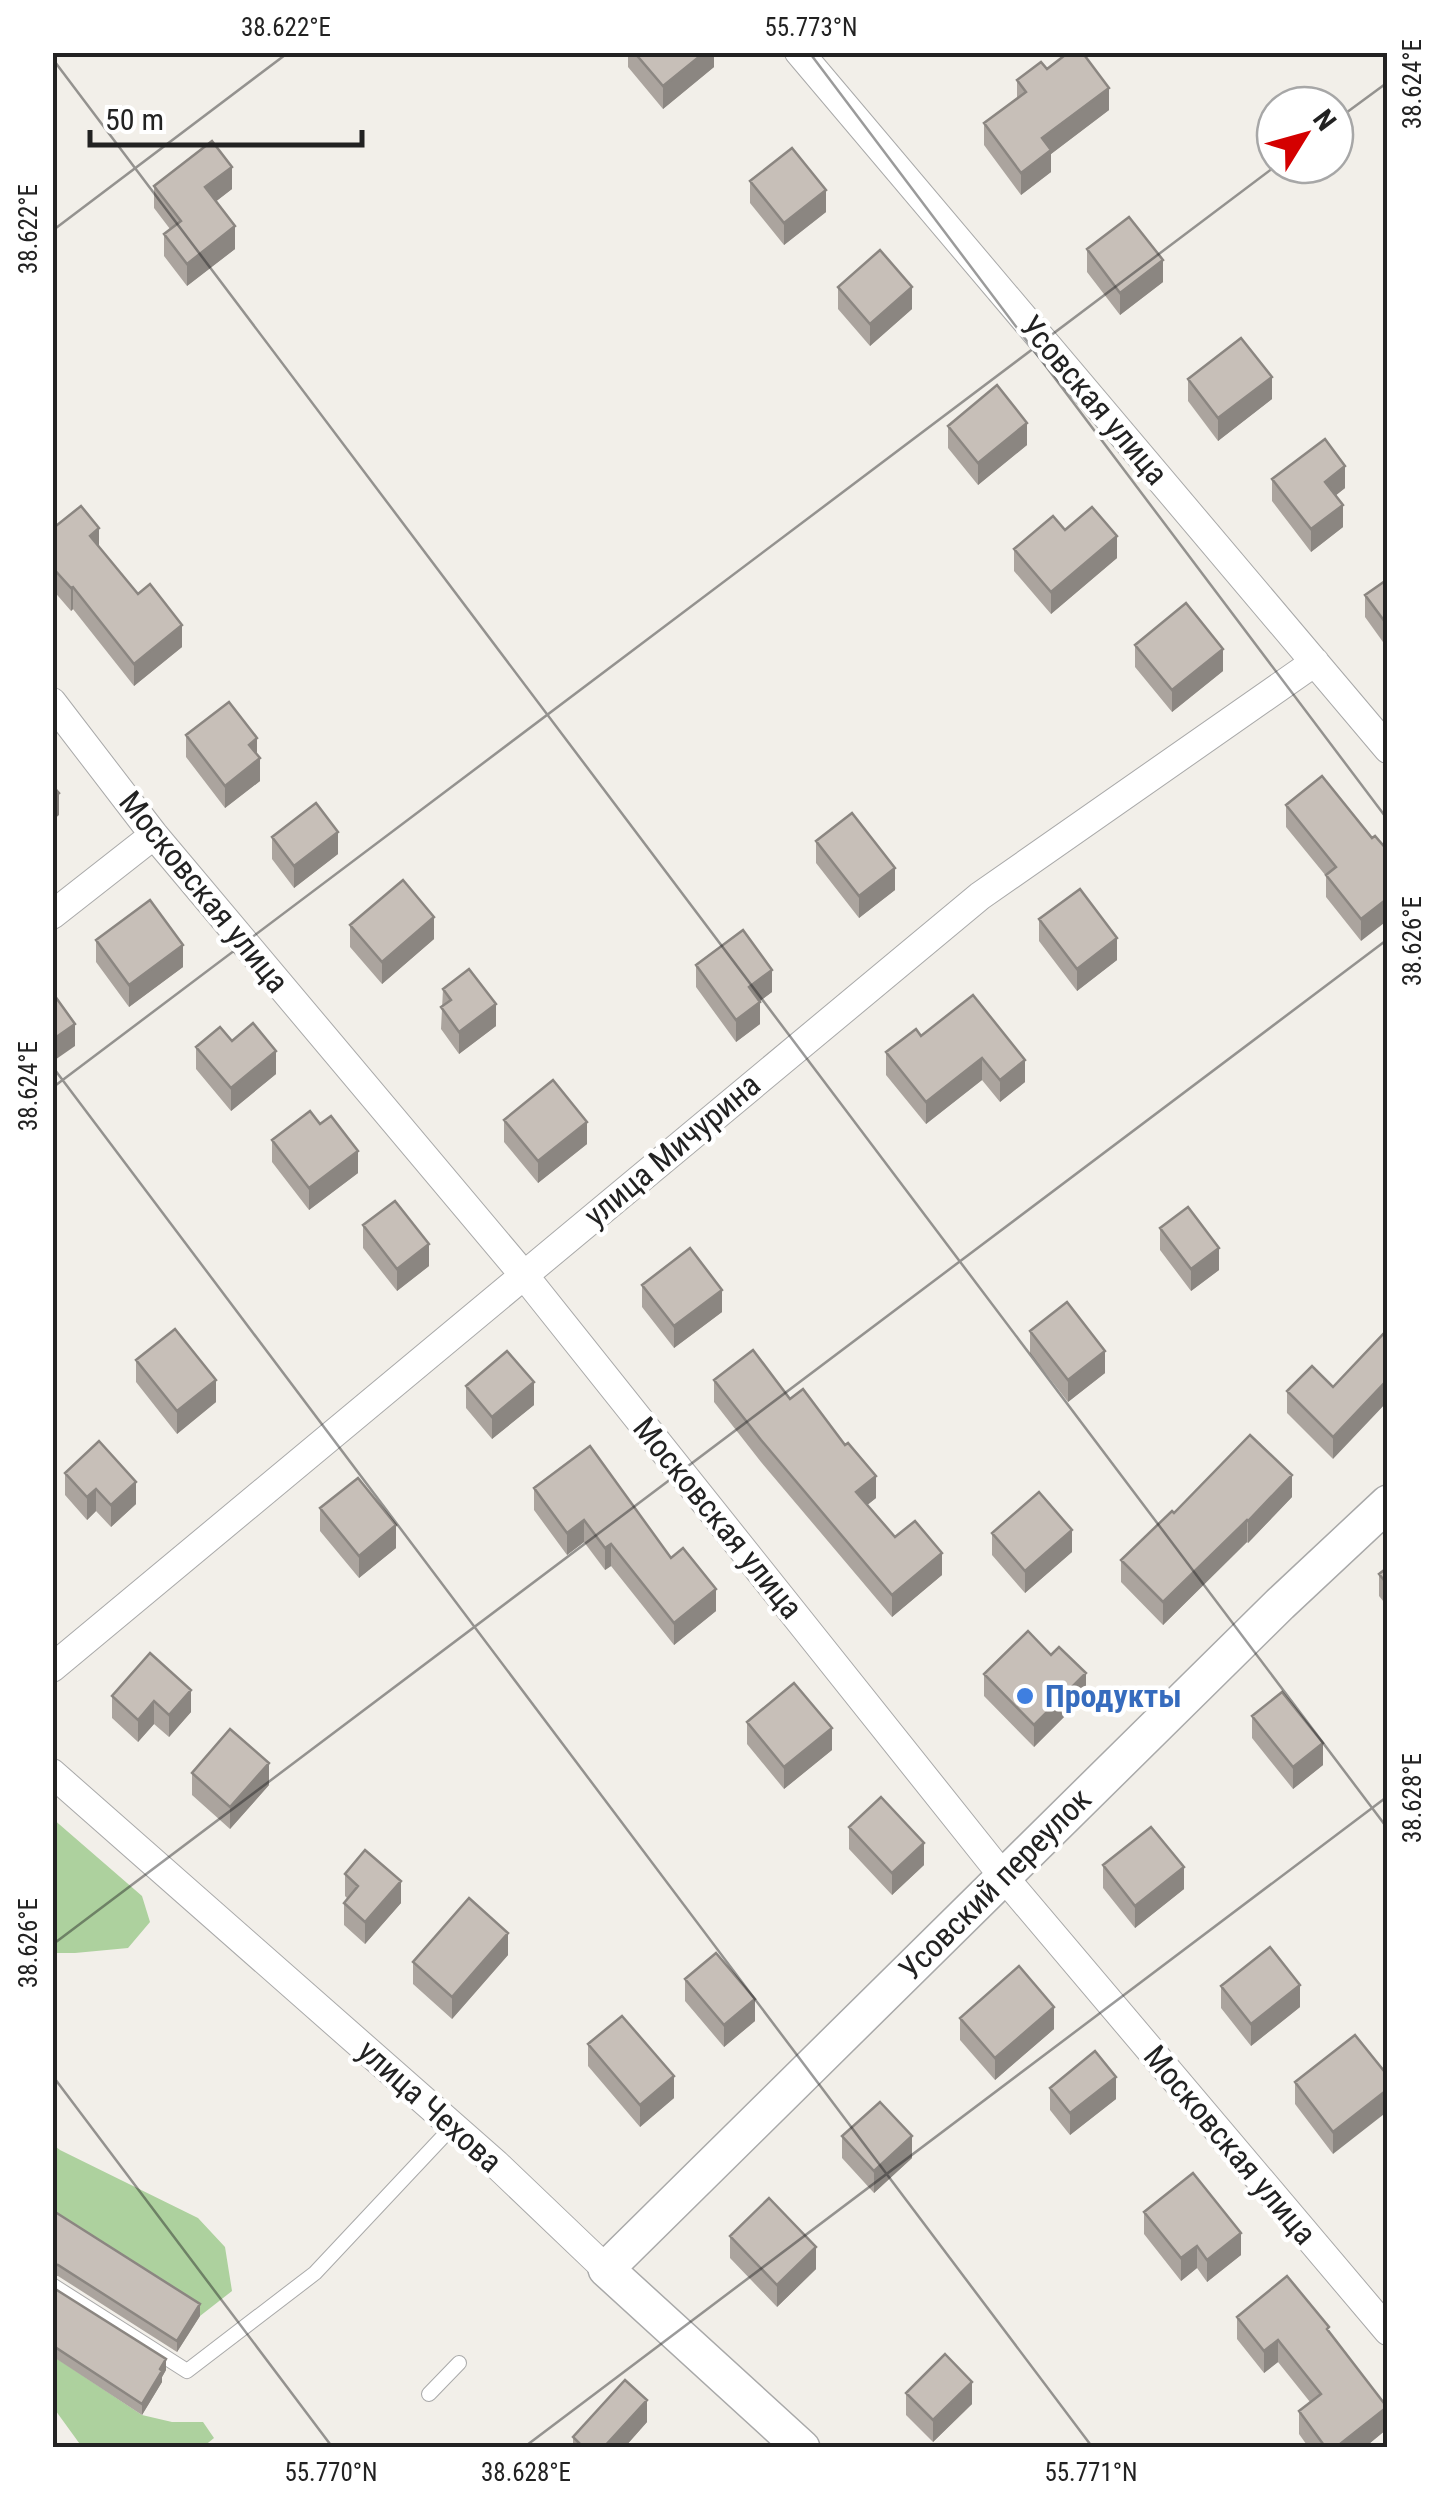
<svg xmlns="http://www.w3.org/2000/svg" width="1440" height="2500" viewBox="0 0 1440 2500" font-family="'Roboto Condensed',sans-serif">
<rect width="100%" height="100%" fill="#f2efe9"/>
<path fill="#add19e" d="M52,1818L142,1896L150,1922L128,1948L75,1953H53Z
M52,2144L60,2150L198,2218L225,2247L232,2291L200,2316L53,2221Z
M53,2356L142,2415L172,2422H203L214,2438L203,2447H82L53,2407Z"/>
<g fill="none" stroke-linecap="round" stroke-linejoin="round">
<g stroke="#a9a9a9" stroke-width="16">
<path id="service" d="M52,2285L187,2371L315,2273L453,2126
M429,2394L459,2363"/>
</g>
<g stroke="#a9a9a9" stroke-width="30">
<path id="minor" d="M799,52L1388,749
M52,702L154,835L523,1274L1003,1876L1388,2331
M52,915L154,835
M52,1668L980,896L1315,662
M52,1773L496,2164L606,2269"/>
</g>
<g stroke="#a9a9a9" stroke-width="38">
<path id="tertiary" d="M802,2448L606,2269L1280,1604L1388,1503"/>
</g>
<use href="#service" stroke="#fff" stroke-width="14"/>
<use href="#minor" stroke="#fff" stroke-width="28"/>
<use href="#tertiary" stroke="#fff" stroke-width="35"/>
</g>
<path fill="#aba49e" d="M628,52H714V67L663,109L628,67Z
M1047,69L1109,110L1051,154V172L1021,195L984,145V123L1017,99V80Z
M750,181L826,212L784,245L750,203Z
M154,186L232,189L216,201L235,249L187,286L164,256V234L170,229L154,208Z
M1087,249L1163,282L1120,315L1087,272Z
M838,287L912,309L870,346L838,309Z
M1188,379L1272,399L1218,441L1188,401Z
M948,426L1027,445L978,485L948,448Z
M1272,479L1345,488L1336,495L1343,527L1311,552L1272,501Z
M52,529L99,548L182,647L134,686L73,609L71,611L52,589Z
M1065,530L1117,558L1051,614L1014,571V549Z
M1388,579V649L1365,617V595Z
M1135,645L1223,671L1172,712L1135,667Z
M186,735L257,754L260,781L225,808L186,757Z
M1286,805L1372,838L1361,941L1326,897V876L1286,827Z
M272,837L338,854L294,888L272,859Z
M816,841L895,890L859,918L816,863Z
M1039,919L1117,960L1077,991L1039,941Z
M350,925L434,939L382,984L350,947Z
M96,940L183,967L129,1007L96,962Z
M696,965L772,992L760,1001V1024L736,1042L696,987Z
M443,989L496,1026L459,1054L441,1029Z
M973,995L1025,1082L1000,1102L982,1080L926,1124L886,1075V1052L921,1036Z
M232,1041L276,1074L231,1111L196,1069V1047Z
M504,1120L587,1144L538,1183L504,1142Z
M272,1140L358,1173L309,1210L272,1162Z
M363,1225L429,1266L397,1291L363,1248Z
M1160,1228L1219,1270L1191,1291L1160,1250Z
M642,1285L722,1312L674,1348L642,1307Z
M1030,1331L1105,1373L1068,1402L1030,1353Z
M136,1360L216,1402L177,1434L136,1382Z
M714,1380L790,1399L876,1498L867,1505L895,1537L942,1575L892,1617L761,1462L714,1402Z
M466,1386L534,1405L492,1439L466,1408Z
M1333,1387V1459L1287,1413V1391Z
M65,1473L136,1504L111,1527L96,1511L87,1520L65,1495Z
M534,1488L671,1558L716,1611L674,1645L611,1566L605,1570L584,1542L567,1555L534,1510Z
M1292,1497L1248,1543L1247,1542L1163,1625L1121,1582V1560L1174,1513Z
M320,1508L396,1548L359,1578L320,1531Z
M992,1533L1072,1552L1025,1593L992,1555Z
M1388,1567V1607L1379,1596V1574Z
M984,1674L1086,1695L1034,1747L984,1696Z
M191,1690V1712L169,1737L154,1724L138,1742L112,1718V1696Z
M1252,1716L1323,1765L1293,1789L1252,1738Z
M747,1722L832,1750L784,1789L747,1744Z
M192,1773L269,1785L230,1829L192,1795Z
M849,1827L924,1865L892,1895L849,1849Z
M1103,1865L1184,1889L1135,1928L1103,1888Z
M345,1874L401,1903L365,1944L344,1925V1903L348,1899L345,1896Z
M508,1955L452,2019L413,1984V1962Z
M685,1979L755,2021L724,2047L685,2001Z
M1221,1986L1300,2007L1251,2046L1221,2008Z
M960,2018L1054,2029L995,2080L960,2040Z
M1355,2035L1333,2154L1295,2104V2082Z
M588,2044L674,2098L640,2127L588,2066Z
M1050,2088L1116,2099L1070,2135L1050,2110Z
M842,2136L912,2158L874,2193L842,2158Z
M1388,2175V2202L1385,2199V2177Z
M52,2210L200,2316L177,2352L58,2276H52Z
M1144,2212L1241,2255L1207,2282L1197,2268L1181,2281L1144,2234Z
M730,2236L816,2269L777,2307L730,2258Z
M52,2287L166,2370L162,2377V2382L142,2415L52,2356Z
M1237,2317L1329,2332L1387,2429L1364,2448H1309L1299,2434V2411L1310,2402L1278,2362L1264,2373L1237,2339Z
M906,2393L972,2404L933,2442L906,2415Z
M647,2422L624,2448H573V2437Z"/>
<path fill="#8b8681" d="M705,52H714V67L663,109V86Z
M1109,88V110L1051,154V172L1021,195V173L1042,138Z
M232,167V189L205,210V187Z
M826,190V212L784,245V223Z
M235,226V249L187,286V264Z
M1163,260V282L1120,315V293Z
M912,287V309L870,346V324Z
M1272,377V399L1218,441V418Z
M1027,423V445L978,485V463Z
M1345,466V488L1325,504V482Z
M1343,505V527L1311,552V529Z
M99,528V550L90,536Z
M1117,536V558L1051,614V592Z
M73,587V609L71,611V588Z
M182,625V647L134,686V664Z
M1223,649V671L1172,712V690Z
M257,738V761L249,745Z
M260,758V781L225,808V786Z
M59,793V815L52,821V799Z
M338,832V854L294,888V866Z
M895,868V890L859,918V896Z
M1388,898V920L1361,941V919Z
M434,917V939L382,984V962Z
M1117,938V960L1077,991V969Z
M183,945V967L129,1007V985Z
M772,970V992L749,1009V987Z
M760,1002V1024L736,1042V1020Z
M496,1004V1026L459,1054V1032Z
M75,1024V1046L52,1062V1040Z
M276,1051V1074L231,1111V1088Z
M982,1058V1080L926,1124V1102Z
M1025,1060V1082L1000,1102V1080Z
M587,1122V1144L538,1183V1161Z
M358,1151V1173L309,1210V1188Z
M429,1244V1266L397,1291V1269Z
M1219,1248V1270L1191,1291V1269Z
M722,1290V1312L674,1348V1326Z
M1105,1351V1373L1068,1402V1380Z
M1388,1379V1401L1333,1459V1437Z
M216,1380V1402L177,1434V1411Z
M534,1382V1405L492,1439V1417Z
M1292,1475V1497L1248,1543V1521Z
M876,1476V1498L856,1514V1492Z
M136,1482V1504L111,1527V1505Z
M96,1489V1511L87,1520V1497Z
M584,1520V1542L567,1555V1533Z
M1247,1520V1542L1163,1625V1602Z
M396,1525V1548L359,1578V1556Z
M1072,1530V1552L1025,1593V1571Z
M611,1544V1566L605,1570V1548Z
M942,1553V1575L892,1617V1595Z
M716,1589V1611L674,1645V1623Z
M1086,1673V1695L1034,1747V1725Z
M191,1690V1712L169,1737V1715Z
M154,1701V1724L138,1742V1720Z
M832,1728V1750L784,1789V1767Z
M1323,1743V1765L1293,1789V1767Z
M269,1763V1785L230,1829V1807Z
M924,1843V1865L892,1895V1873Z
M1184,1867V1889L1135,1928V1906Z
M401,1881V1903L365,1944V1922Z
M508,1933V1955L452,2019V1997Z
M1300,1985V2007L1251,2046V2024Z
M755,1999V2021L724,2047V2025Z
M1054,2007V2029L995,2080V2058Z
M674,2076V2098L640,2127V2105Z
M1116,2077V2099L1070,2135V2113Z
M1388,2089V2111L1333,2154V2132Z
M912,2136V2158L874,2193V2171Z
M1241,2233V2255L1207,2282V2260Z
M1197,2246V2268L1181,2281V2258Z
M816,2247V2269L777,2307V2285Z
M200,2304V2316L177,2352V2341Z
M1278,2340V2362L1264,2373V2351Z
M166,2359V2370L162,2377V2382L142,2415V2404Z
M972,2382V2404L933,2442V2420Z
M647,2400V2422L624,2448H603Z
M1387,2407V2429L1364,2448H1335Z"/>
<path fill="#c7bfb8" stroke="#8b8681" stroke-width="2.5" d="M634,52H705L663,86Z
M1069,52H1082L1109,88L1042,138L1051,150L1021,173L984,123L1026,92L1017,80L1041,62L1047,69Z
M212,141L232,167L205,187L235,226L187,264L164,234L181,221L154,186Z
M792,148L826,190L784,223L750,181Z
M1129,217L1163,260L1120,293L1087,249Z
M880,250L912,287L870,324L838,287Z
M1241,338L1272,377L1218,418L1188,379Z
M997,385L1027,423L978,463L948,426Z
M1325,439L1345,466L1325,482L1343,505L1311,529L1272,479Z
M81,506L99,528L90,536L138,594L150,584L182,625L134,664L73,587L71,588L52,567V529Z
M1092,507L1117,536L1051,592L1014,549L1053,516L1065,530Z
M1388,579V626L1365,595Z
M1186,603L1223,649L1172,690L1135,645Z
M229,702L257,738L249,745L260,758L225,786L186,735Z
M1322,776L1372,838L1375,836L1388,851V898L1361,919L1326,875L1336,867L1286,805Z
M52,785L59,793L52,799Z
M316,803L338,832L294,866L272,837Z
M852,813L895,868L859,896L816,841Z
M403,880L434,917L382,962L350,925Z
M1080,889L1117,938L1077,969L1039,919Z
M150,900L183,945L129,985L96,940Z
M743,930L772,970L749,987L760,1002L736,1020L696,965Z
M469,969L496,1004L459,1032L441,1007L451,1000L443,989Z
M52,992L75,1024L52,1040Z
M973,995L1025,1060L1000,1080L982,1058L926,1102L886,1052L916,1029L921,1036Z
M253,1023L276,1051L231,1088L196,1047L220,1027L232,1041Z
M553,1080L587,1122L538,1161L504,1120Z
M310,1111L320,1124L331,1116L358,1151L309,1188L272,1140Z
M395,1201L429,1244L397,1269L363,1225Z
M1188,1207L1219,1248L1191,1269L1160,1228Z
M690,1248L722,1290L674,1326L642,1285Z
M1067,1302L1105,1351L1068,1380L1030,1331Z
M175,1329L216,1380L177,1411L136,1360Z
M1388,1329V1379L1333,1437L1287,1391L1312,1366L1333,1387Z
M753,1350L790,1399L803,1389L845,1445L848,1443L876,1476L856,1492L895,1537L915,1521L942,1553L892,1595L761,1440L714,1380Z
M507,1351L534,1382L492,1417L466,1386Z
M1250,1435L1292,1475L1248,1521L1247,1520L1163,1602L1121,1560L1172,1511L1174,1513Z
M99,1441L136,1482L111,1505L96,1489L87,1497L65,1473Z
M590,1446L671,1558L683,1548L716,1589L674,1623L611,1544L605,1548L584,1520L567,1533L534,1488Z
M358,1478L396,1525L359,1556L320,1508Z
M1039,1492L1072,1530L1025,1571L992,1533Z
M1388,1567V1585L1379,1574Z
M1028,1631L1051,1655L1059,1647L1086,1673L1034,1725L984,1674Z
M150,1653L191,1690L169,1715L154,1701L138,1720L112,1696Z
M794,1683L832,1728L784,1767L747,1722Z
M1282,1692L1323,1743L1293,1767L1252,1716Z
M230,1729L269,1763L230,1807L192,1773Z
M881,1797L924,1843L892,1873L849,1827Z
M1151,1827L1184,1867L1135,1906L1103,1865Z
M365,1850L401,1881L365,1922L344,1903L358,1886L345,1874Z
M469,1898L508,1933L452,1997L413,1962Z
M1270,1947L1300,1985L1251,2024L1221,1986Z
M716,1953L755,1999L724,2025L685,1979Z
M1019,1966L1054,2007L995,2058L960,2018Z
M622,2016L674,2076L640,2105L588,2044Z
M1355,2035L1388,2076V2089L1333,2132L1295,2082Z
M1095,2051L1116,2077L1070,2113L1050,2088Z
M880,2102L912,2136L874,2171L842,2136Z
M1193,2173L1241,2233L1207,2260L1197,2246L1181,2258L1144,2212Z
M769,2198L816,2247L777,2285L730,2236Z
M52,2210L200,2304L177,2341L58,2265L52,2264Z
M1287,2276L1329,2327L1327,2329L1387,2407L1335,2448H1326L1299,2411L1321,2394L1278,2340L1264,2351L1237,2317Z
M52,2287L166,2359L160,2369L162,2371L142,2404L52,2345Z
M945,2354L972,2382L933,2420L906,2393Z
M625,2380L647,2400L603,2448H584L573,2437Z"/>
<path fill="none" stroke="#222" stroke-width="2.5" stroke-opacity="0.45" d="M809,52L1388,820M52,58L1388,1829M1335,121L1388,82M52,231L289,52M52,1066L1093,2448M52,1088L1277,165M52,1945L1388,939M52,2075L333,2448M523,2448L1388,1796"/>
<circle fill="#3f7fe0" stroke="#fff" stroke-width="4" cx="1025" cy="1696" r="10"/>
<g text-anchor="middle" stroke-width="9" stroke-linejoin="round" paint-order="stroke">
<g font-size="32" fill="#222" stroke="#fff">
<text transform="translate(1094 400) rotate(50)" y="11">Усовская улица</text>
<text transform="translate(204 892) rotate(51)" y="11">Московская улица</text>
<text transform="translate(672 1150) rotate(-40)" y="11">улица Мичурина</text>
<text transform="translate(718 1518) rotate(51)" y="11">Московская улица</text>
<text transform="translate(995 1884) rotate(-45)" y="11">Усовский переулок</text>
<text transform="translate(430 2106) rotate(42)" y="11">улица Чехова</text>
<text transform="translate(1230 2145) rotate(50)" y="11">Московская улица</text>
</g>
<g font-size="32" font-weight="bold" fill="#366cbe" stroke="#fff" text-anchor="start">
<text x="1045" y="1707">Продукты</text>
</g>
</g>
<rect width="1440" height="2500" fill="none" stroke="#ffffff" stroke-width="110"/>
<g transform="translate(1305 135) rotate(53)"><circle r="48" fill="#ffffff" stroke="#a7a7a7" stroke-width="2.5"/>
<path d="M0-8L18 38L0 25L-18 38Z" fill="#d40000"/>
<text y="-15" font-size="28" font-weight="bold" text-anchor="middle" fill="#222222">N</text>
</g>
<path d="M90 130v15h272v-15" fill="none" stroke="#222222" stroke-width="5"/>
<text x="105" y="130" font-size="30" fill="#222222" stroke="#ffffff" stroke-width="8" paint-order="stroke">50 m</text>
<rect x="55" y="55" width="1330" height="2390" fill="none" stroke="#222" stroke-width="4"/>
<g font-size="25" text-anchor="middle" fill="#222">
<text x="286" y="36">38.622°E</text>
<text x="811" y="36">55.773°N</text>
<text transform="translate(1412 84) rotate(-90)" y="9">38.624°E</text>
<text transform="translate(28 229) rotate(-90)" y="9">38.622°E</text>
<text transform="translate(1412 941) rotate(-90)" y="9">38.626°E</text>
<text transform="translate(28 1086) rotate(-90)" y="9">38.624°E</text>
<text transform="translate(1412 1798) rotate(-90)" y="9">38.628°E</text>
<text transform="translate(28 1943) rotate(-90)" y="9">38.626°E</text>
<text x="331" y="2481">55.770°N</text>
<text x="526" y="2481">38.628°E</text>
<text x="1091" y="2481">55.771°N</text>
</g>
</svg>
